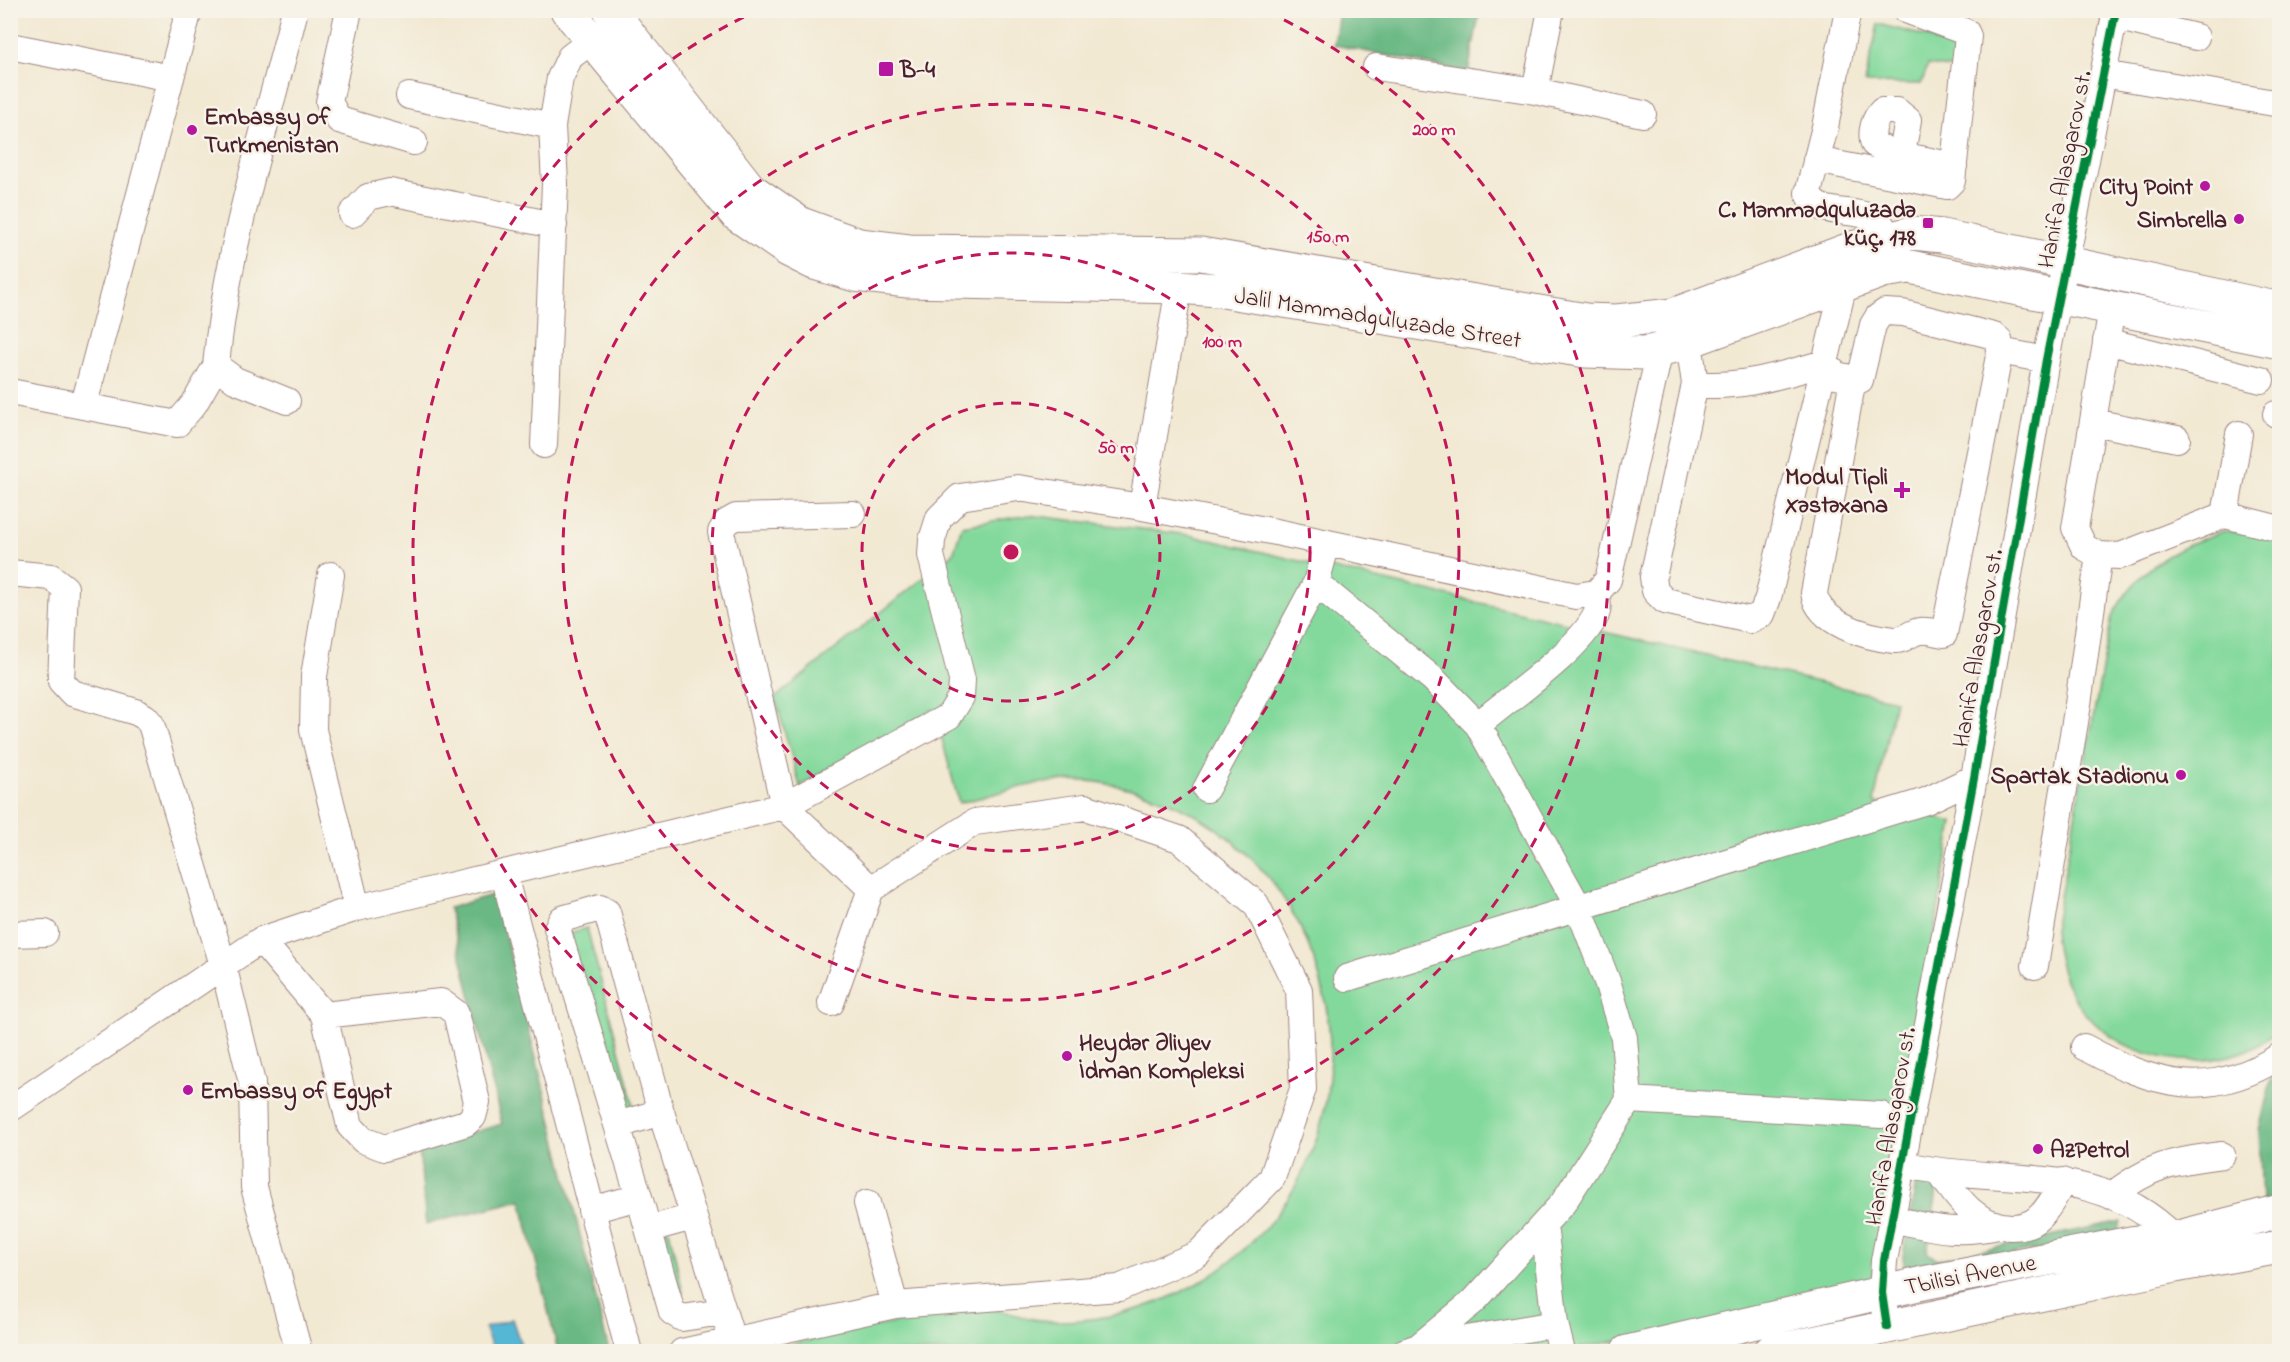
<svg xmlns="http://www.w3.org/2000/svg" width="2290" height="1362" viewBox="0 0 2290 1362" font-family="'Indie Flower',sans-serif">
<rect width="100%" height="100%" fill="#f7f3e8"/>
<filter id="ink" filterUnits="userSpaceOnUse"><feTurbulence type="fractalNoise" baseFrequency=".0167" numOctaves="2"/><feDisplacementMap in="SourceGraphic" scale="12" xChannelSelector="R" yChannelSelector="G"/><feConvolveMatrix kernelMatrix="1 2 1 2 8 2 1 2 1" color-interpolation-filters="sRGB"/></filter>
<filter id="wash" filterUnits="userSpaceOnUse"><feTurbulence type="fractalNoise" baseFrequency=".008" numOctaves="4" result="noise"/><feDisplacementMap in="SourceGraphic" scale="24" xChannelSelector="R" yChannelSelector="G"/><feGaussianBlur stdDeviation="1.35" result="paint"/><feColorMatrix in="noise" values="0 0 0 0 0 0 0 0 0 0 0 0 0 0 0 0 0 1.4 0 .05"/><feComposite in="paint" operator="in"/></filter>
<g filter="url(#wash)">
<rect width="100%" height="100%" fill="#f2e9d3"/>
<path fill="#83d99c" stroke="#667c64" stroke-width="1.5" d="M1878,24L1960,45L1956,69L1928,65L1921,84L1865,83Z
M1029,515L1189,535L1895,700L1874,802L1953,822L1873,1291L1564,1351L752,1352C804,1341 856,1331 908,1320C930,1316 955,1308 977,1307C997,1306 1019,1318 1039,1320C1093,1325 1152,1310 1198,1283C1418,1153 1349,818 1097,782C1049,775 1005,792 959,803L934,709L800,786L775,698L953,554L962,526Z
M2224,531L2270,535L2279,539V1030C2271,1035 2262,1043 2253,1048C2187,1077 2102,1055 2068,987C2059,969 2056,950 2054,930L2112,616C2139,567 2172,549 2224,531Z
M587,928L634,1107L615,1112L569,933Z
M669,1230L683,1293L664,1297L650,1233Z"/>
<path fill="#6ab984" stroke="#5a6c58" stroke-width="1.5" d="M1339,11H1480L1468,72L1334,45Z
M495,894L609,1351H558L521,1200L426,1224L419,1148L502,1124L449,908Z
M2272,1076L2279,1078V1199L2262,1202L2259,1130Z
M1916,1182L1938,1185L1927,1252L1937,1260L2121,1221L2116,1235L1905,1274L1903,1256Z"/>
<path fill="#57b7d5" stroke="#506b80" stroke-width="1.5" d="M512,1319L523,1351H493L485,1328Z"/>
</g>
<g filter="url(#ink)">
<g fill="none" stroke-linecap="round" stroke-linejoin="round">
<g stroke="#9e847f" stroke-width="28">
<path id="minor" d="M349,10L329,102L339,120L414,142
M1848,10L1825,127L1808,193C1816,217 1851,208 1870,217C1874,218 1878,223 1882,226L1884,239
M2115,17L2196,37
M10,46L171,78
M1376,67L1535,91L1643,114
M2103,74L2280,104
M1535,91L1551,10
M409,96L552,126
M1902,153L1908,120L1897,111H1882C1874,119 1870,133 1874,144C1897,157 1929,160 1954,166
M1816,160L1947,186L1952,181L1968,36L1966,32L1906,10
M352,214L368,197L390,192L554,225
M2112,308L2075,528L2084,547L2099,555L2120,556L2225,515
M2106,341L2261,380
M1689,342L1695,384L1653,577L1655,591L1665,601L1750,620L1762,614L1768,598L1844,284
M2000,351L2046,360
M1695,384C1740,389 1781,375 1825,363L1836,375L1860,380L1873,325L1878,317L1885,312L1903,313L1994,336L1999,340L2000,351L1944,634C1936,633 1928,630 1920,631C1910,632 1905,641 1894,640C1867,637 1819,624 1814,593L1853,379
M10,392L177,424L194,404L216,366
M287,401L235,380L216,366C227,246 266,128 295,10
M84,404L189,10
M2276,414L2280,415
M2093,422L2177,439
M2239,434L2225,515L2280,529
M544,445L555,184L552,126L560,78L570,57L592,40
M1142,507L1179,287
M853,514L736,517L727,522L721,532L784,806L871,889
M10,573L51,577L65,588L61,681L72,693L136,712L145,717L151,724L223,965L252,1083L254,1187L299,1352
M331,575L314,676L313,730L357,908
M1316,583L1433,679L1478,725L1579,908L1608,984L1624,1038L1629,1100L1563,1203L1474,1301L1418,1347L1404,1352
M1478,725C1510,697 1578,652 1596,615C1599,608 1598,601 1596,593
M1206,789L1316,583L1327,543
M504,875L629,1352
M10,934L45,933
M261,940L324,1015L350,1126L363,1140L384,1148L466,1123L473,1117L477,1102L456,1013L441,1002L324,1015
M2035,966L2078,704L2099,555
M1347,978L1926,801L1974,778
M2084,1047C2154,1085 2207,1102 2280,1056
M1629,1100L1881,1115
M10,1109L261,940L357,908L784,806L949,716L961,697L962,680L931,555L932,540L939,518L960,497L1018,488L1142,507L1276,532L1576,596L1596,593L1608,580L1660,350
M618,1125L661,1112
M1902,1164C1997,1187 2098,1159 2175,1238
M1940,1173C1958,1199 1976,1226 2011,1227C2019,1227 2031,1225 2037,1219C2049,1209 2056,1194 2063,1181
M2111,1196C2151,1165 2173,1161 2222,1155
M639,1197L672,1312L682,1318L723,1312
M867,1203L895,1305
M591,1210L639,1197L557,928L562,919L600,908L607,912L661,1112L736,1352
M1892,1219C1934,1228 1955,1235 1998,1226
M1544,1224L1555,1324L1562,1352
M649,1229L693,1217
M1887,1327L1882,1293L1884,1261L1974,778L2046,360L2116,10
M1420,1347L1555,1324
M682,1352L895,1305L1119,1288L1198,1254L1272,1178L1303,1089L1299,990L1256,904L1179,839L1085,807L975,822L871,889L831,1003"/>
</g>
<g stroke="#9e847f" stroke-width="35">
<path id="major" d="M567,10L736,214L788,250L814,263L855,275L908,281L1179,287L1217,290L1585,351L1645,353L1675,346L1883,271L1910,267L2280,342
M610,10L750,189L801,224L859,245L909,251L1201,254L1586,320L1616,321L1673,315L1856,247L1912,233L1942,236L2280,309
M1627,1352L1923,1283L2131,1243L2175,1238L2280,1211
M1770,1352L2175,1266L2280,1247"/>
</g>
<use href="#minor" stroke="#fff" stroke-width="26"/>
<use href="#major" stroke="#fff" stroke-width="33"/>
<g stroke="#f7f3e8" stroke-width="11">
<path id="cycleway" d="M1887,1327L1882,1293L1884,1261L1974,778L2046,360L2116,10"/>
</g>
<use href="#cycleway" stroke="#00873e" stroke-width="8"/>
</g>
</g>
<g fill="none" stroke="#c2185b" stroke-width="3" stroke-dasharray="10 8">
<circle cx="1011" cy="552" r="149"/>
<circle cx="1011" cy="552" r="299"/>
<circle cx="1011" cy="552" r="448"/>
<path d="M1268 12A598 598 0 1 1 754 12"/>
</g>
<g fill="#b5179e" stroke="#f7f3e8" stroke-width="2">
<rect x="878" y="61" width="16" height="16" rx="3"/>
<circle cx="192" cy="130" r="6"/>
<circle cx="2205" cy="186" r="6"/>
<circle cx="2239" cy="219" r="6"/>
<rect x="1922" y="217" width="12" height="12" rx="3"/>
<path d="M1899 481h6v6h6v6h-6v6h-6v-6h-6v-6h6z"/>
<circle cx="2181" cy="775" r="6"/>
<circle cx="1067" cy="1056" r="6"/>
<circle cx="188" cy="1090" r="6"/>
<circle cx="2038" cy="1149" r="6"/>
</g>
<g text-anchor="middle" stroke-width="5" stroke-linejoin="round" paint-order="stroke">
<g font-size="24" font-weight="bold" fill="#4a1f2b" stroke="#f7f3e8" text-anchor="start">
<text x="900" y="77">B-4</text>
<text x="204" y="124">Embassy of<tspan x="204" dy="28">Turkmenistan</tspan></text>
<text x="2193" y="194" text-anchor="end">City Point</text>
<text x="1916" y="217" text-anchor="end">C. Məmmədquluzadə<tspan x="1916" dy="28">küç. 178</tspan></text>
<text x="2227" y="227" text-anchor="end">Simbrella</text>
<text x="1888" y="484" text-anchor="end">Modul Tipli<tspan x="1888" dy="28">Xəstəxana</tspan></text>
<text x="2169" y="783" text-anchor="end">Spartak Stadionu</text>
<text x="1079" y="1050">Heydər Əliyev<tspan x="1079" dy="28">İdman Kompleksi</tspan></text>
<text x="200" y="1098">Embassy of Egypt</text>
<text x="2050" y="1157">AzPetrol</text>
</g>
<g font-size="24" fill="#4a1f2b" stroke="#f7f3e8">
<text transform="translate(2064 169) rotate(-79)" y="8">Hanifa Alasgarov st.</text>
<text transform="translate(1378 317) rotate(9)" y="8">Jalil Mammadguluzade Street</text>
<text transform="translate(1977 648) rotate(-80)" y="8">Hanifa Alasgarov st.</text>
<text transform="translate(1890 1126) rotate(-80)" y="8">Hanifa Alasgarov st.</text>
<text transform="translate(1970 1274) rotate(-11)" y="8">Tbilisi Avenue</text>
</g>
</g>
<circle cx="1011" cy="552" r="9" fill="#c2185b" stroke="#f7f3e8" stroke-width="3"/>
<g font-size="18" text-anchor="middle" font-weight="bold" fill="#c2185b" stroke="#f7f3e8" stroke-width="5" stroke-linejoin="round" paint-order="stroke">
<text x="1434" y="135">200 m</text>
<text x="1328" y="242">150 m</text>
<text x="1222" y="347">100 m</text>
<text x="1116" y="453">50 m</text>
</g>
<rect width="2290" height="1362" fill="none" stroke="#f7f3e8" stroke-width="36"/>
</svg>
